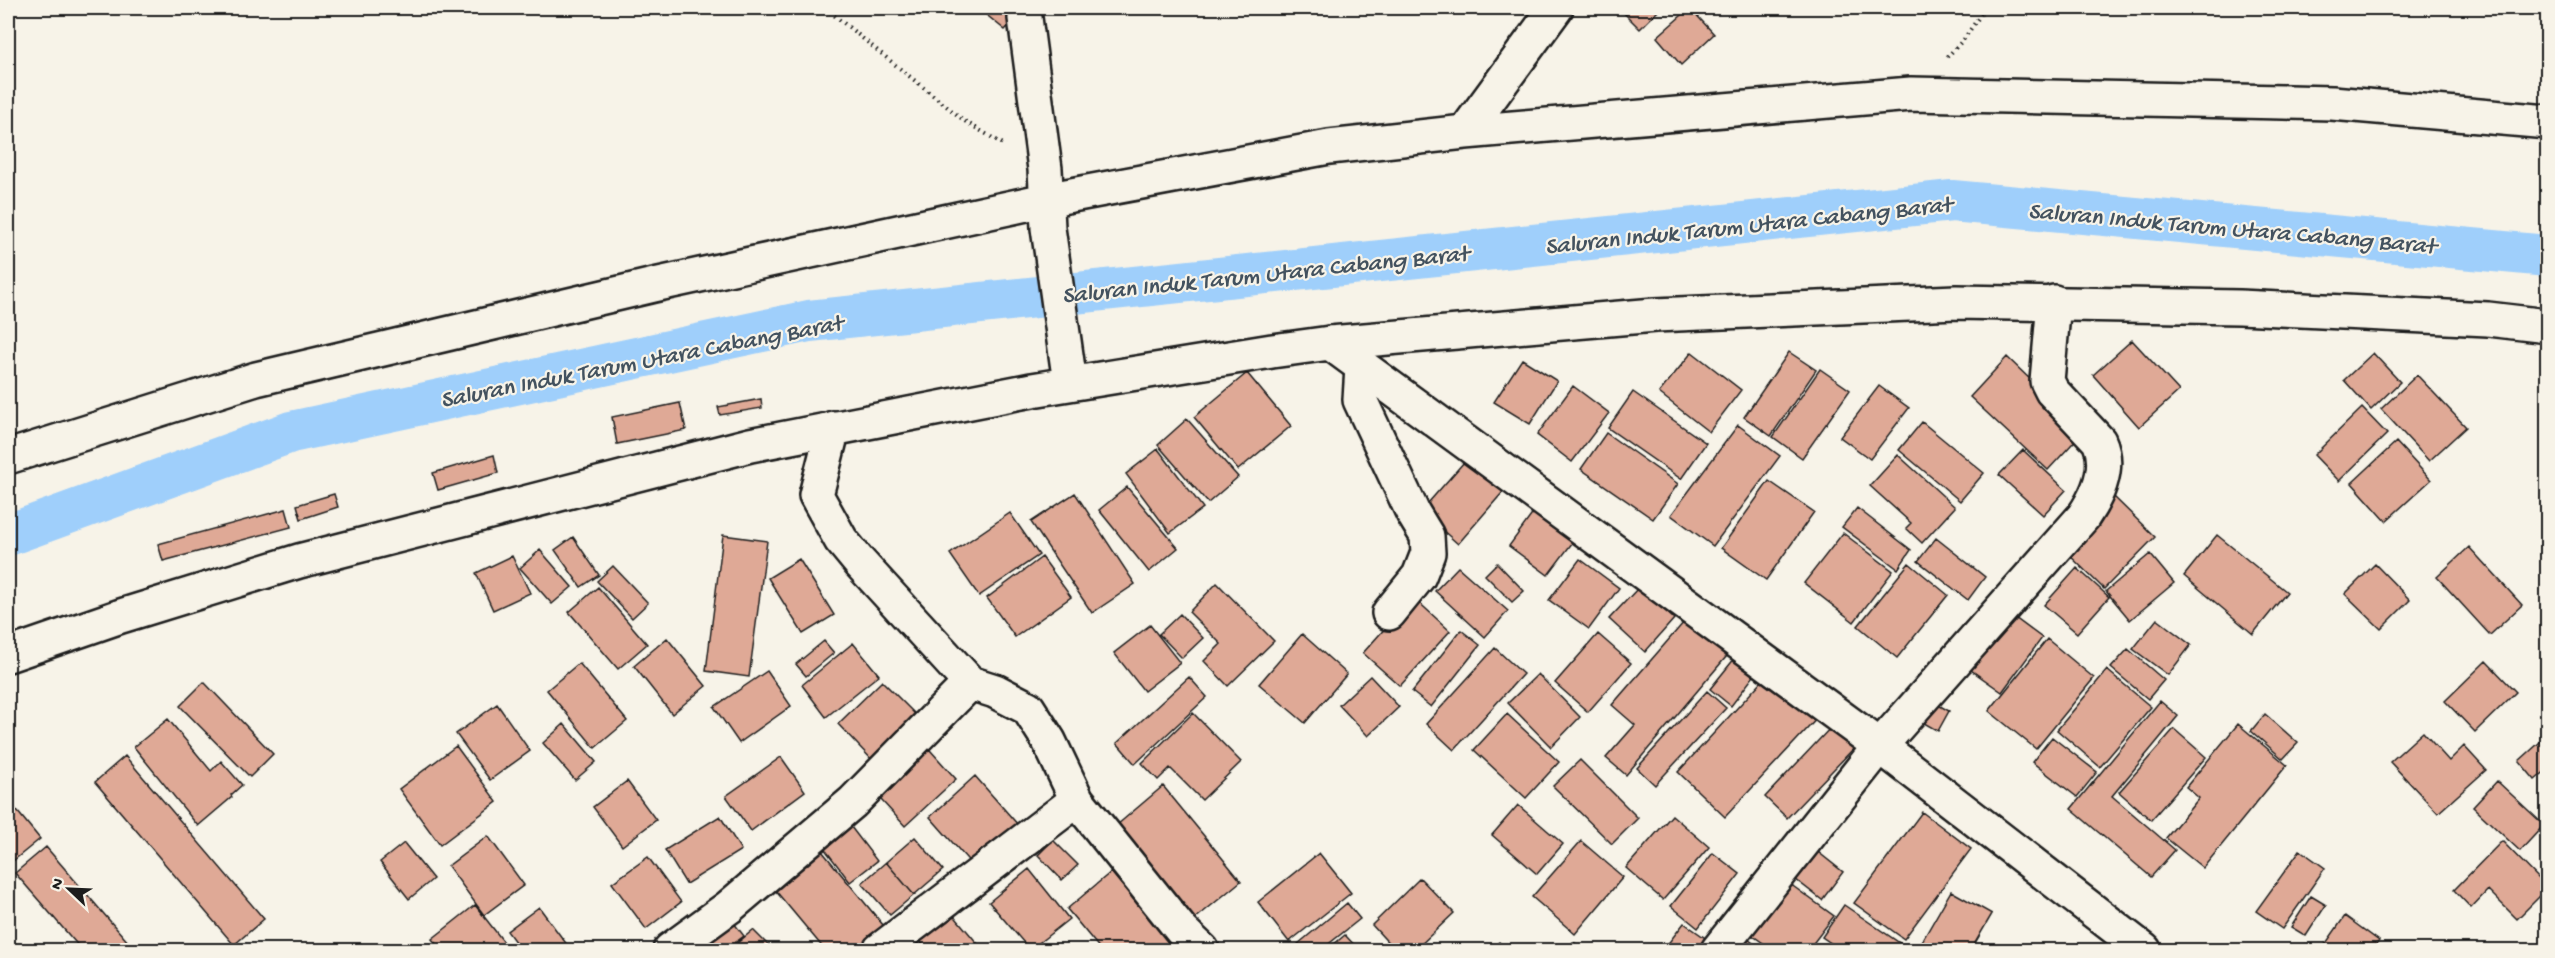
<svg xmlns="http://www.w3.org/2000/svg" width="2555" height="958" viewBox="0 0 2555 958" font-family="'Gochi Hand',sans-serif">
<rect width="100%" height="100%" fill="#f7f3e8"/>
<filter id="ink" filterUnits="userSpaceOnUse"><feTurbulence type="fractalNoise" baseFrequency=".0167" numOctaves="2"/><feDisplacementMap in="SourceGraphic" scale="12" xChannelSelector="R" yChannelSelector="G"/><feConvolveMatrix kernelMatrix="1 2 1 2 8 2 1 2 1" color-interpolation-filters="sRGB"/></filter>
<g filter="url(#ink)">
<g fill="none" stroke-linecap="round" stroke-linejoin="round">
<path stroke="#9fcffb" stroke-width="42" d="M8,535L291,432L809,321L1952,201L2548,256"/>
</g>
<path fill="#dfa996" stroke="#1c1c1c" stroke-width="1.5" d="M978,8H1024L1005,30Z
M1619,8H1661L1640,29Z
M1690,8L1714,34L1681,65L1657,37Z
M2132,340L2179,391L2139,427L2093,375Z
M1692,352L1741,390L1709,432L1659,393Z
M1789,352L1816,370L1771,436L1744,417Z
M2373,353L2400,382L2371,410L2344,380Z
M2007,357L2084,431L2048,470L1970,397Z
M1522,359L1557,381L1530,424L1494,402Z
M1820,369L1850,390L1802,458L1773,437Z
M1247,373L1291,426L1238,470L1194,417Z
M2417,375L2466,427L2429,461L2381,409Z
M1573,386L1609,413L1572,462L1537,435Z
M1879,386L1909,408L1870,459L1840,437Z
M1633,392L1706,443L1681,479L1608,428Z
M761,399L762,408L720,415L718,407Z
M680,403L686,430L617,444L612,417Z
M2362,408L2387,434L2339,481L2314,455Z
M1187,419L1238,477L1208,503L1158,445Z
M1922,422L1984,473L1960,501L1899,450Z
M1738,425L1780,456L1713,546L1671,515Z
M1606,433L1678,484L1653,519L1581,469Z
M2396,442L2431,480L2386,521L2352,483Z
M1158,449L1203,508L1170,533L1126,474Z
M2023,450L2066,490L2043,515L1999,475Z
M1472,453L1509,485L1458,544L1421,511Z
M494,455L498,473L438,490L433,473Z
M1898,455L1955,507L1922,543L1906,528L1911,523L1870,486Z
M1769,481L1814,512L1766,580L1721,548Z
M1127,487L1178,548L1149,572L1099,510Z
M1075,493L1135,584L1092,613L1031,522Z
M334,494L338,507L301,519L297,505Z
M2112,495L2155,537L2104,589L2061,547Z
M1542,501L1582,530L1548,575L1509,546Z
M1857,508L1911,550L1898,569L1842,527Z
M286,509L291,527L163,561L158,544Z
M1010,513L1039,555L979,596L950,554Z
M1843,533L1893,571L1854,622L1804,583Z
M723,535L767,541L749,677L706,671Z
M2217,535L2287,592L2253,634L2184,576Z
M573,537L599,575L581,587L555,550Z
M1936,538L1985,577L1968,600L1918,561Z
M2469,547L2522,605L2490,635L2437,577Z
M540,550L572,587L552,604L520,568Z
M2150,554L2174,583L2130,620L2106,591Z
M512,556L530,593L493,610L476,573Z
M1042,557L1071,597L1015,637L987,598Z
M799,559L834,615L803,634L768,578Z
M1580,559L1619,588L1589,629L1549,600Z
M1497,563L1524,591L1512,602L1485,575Z
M1909,563L1948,595L1897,658L1858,626Z
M2375,564L2410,600L2381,629L2345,594Z
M613,566L648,603L632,618L597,581Z
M1458,567L1508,611L1485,637L1435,591Z
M2077,568L2109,597L2077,633L2044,605Z
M1217,583L1274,641L1228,686L1204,661L1221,644L1189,612Z
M598,587L647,644L618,669L569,612Z
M1639,587L1674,619L1645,652L1609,619Z
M1413,597L1450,631L1400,686L1363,653Z
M2003,609L2042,638L2002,692L1971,670L1997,634Z
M1180,614L1203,638L1182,658L1159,634Z
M1691,614L1732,650L1626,775L1606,758L1635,725L1612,705Z
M2157,619L2191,645L2168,675L2133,649Z
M1150,625L1180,663L1144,691L1114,653Z
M1461,630L1480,645L1431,707L1412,692Z
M1302,634L1347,674L1305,723L1259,684Z
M1598,634L1631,663L1588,712L1555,683Z
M667,638L706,686L672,714L634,666Z
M2047,639L2094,678L2036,749L1989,711Z
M824,641L834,653L806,676L796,664Z
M853,643L879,675L826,717L802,685Z
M1495,648L1523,674L1454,750L1426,724Z
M1743,648L1763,664L1731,706L1710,689Z
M2128,649L2164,680L2148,699L2111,668Z
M2486,661L2516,692L2475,732L2445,701Z
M579,663L627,721L595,748L547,690Z
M1774,668L1822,713L1725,817L1678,772Z
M2107,670L2151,707L2100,767L2057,730Z
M767,671L791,706L739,743L714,707Z
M1538,674L1580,717L1551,747L1508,703Z
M1370,676L1399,707L1368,736L1339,705Z
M1189,677L1207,697L1135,764L1117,743Z
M882,681L920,719L875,763L838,724Z
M204,682L273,754L250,777L180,706Z
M1707,691L1726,708L1655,785L1637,768Z
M2160,701L2178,716L2112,796L2175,850L2151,877L2071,809Z
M1935,703L1949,711L1938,731L1924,723Z
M497,704L530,751L490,780L456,734Z
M1193,713L1241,762L1202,800L1170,768L1158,780L1142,763Z
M1507,714L1559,762L1526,798L1474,750Z
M2265,714L2298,743L2283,759L2251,731Z
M168,719L211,771L221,761L242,785L231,795L232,797L198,826L134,747Z
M564,724L596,762L575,780L543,743Z
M2238,724L2287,765L2203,868L2166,838L2199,798L2186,787Z
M1833,725L1855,747L1787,818L1765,797Z
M2174,729L2206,757L2151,820L2119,792Z
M2423,732L2449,761L2464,746L2486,770L2438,813L2390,762Z
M2548,735V769L2535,780L2519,761Z
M2052,737L2097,772L2077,797L2032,762Z
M922,741L956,779L905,826L870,788Z
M456,746L497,802L440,845L399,789Z
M125,756L264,919L234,945L95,782Z
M781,757L805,791L751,831L726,796Z
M1580,760L1638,818L1612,844L1553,786Z
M975,776L1019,826L974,867L930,817Z
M627,781L656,820L622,846L593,807Z
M2497,781L2544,825L2520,851L2473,807Z
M1163,786L1241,881L1195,919L1117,825Z
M8,800L40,839L8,865Z
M1518,805L1563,844L1537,874L1492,835Z
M1922,812L1971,849L1904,939L1854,903Z
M841,814L877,861L850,882L814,835Z
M1672,815L1709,847L1663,900L1626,868Z
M720,816L741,850L686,884L665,850Z
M488,836L524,885L484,915L448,866Z
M915,837L943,870L914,895L886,862Z
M812,839L888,931L865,950H825L765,878Z
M1053,840L1078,865L1062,880L1038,855Z
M1581,841L1623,877L1575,934L1532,897Z
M2502,841L2548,888L2517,919L2488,890L2471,908L2454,890Z
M404,843L433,879L409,899L380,862Z
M1808,844L1843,872L1822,900L1786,872Z
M46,847L135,950H82L15,873Z
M2300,850L2325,868L2282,929L2256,911Z
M1319,853L1351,893L1289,942L1258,902Z
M1713,853L1740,874L1698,928L1671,906Z
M648,857L681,902L646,929L612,883Z
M886,862L914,895L890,915L862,883Z
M2548,863V876L2541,870Z
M1029,869L1069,919L1030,950L989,902Z
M1111,872L1170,943L1161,950H1101L1067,909Z
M1420,878L1454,913L1415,950H1395L1372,925Z
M1790,884L1834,916L1808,950H1773L1752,935Z
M1951,891L1992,914L1971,950H1917Z
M2311,896L2326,905L2306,936L2291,927Z
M1347,903L1360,919L1321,950H1303L1298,944Z
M475,905L510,950H441L432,939Z
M1844,905L1901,944L1897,950H1841L1822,937Z
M539,907L571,950H521L507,931Z
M951,912L983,950H928L918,939Z
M727,914L744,936L725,950H704L694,938Z
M2345,916L2379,941L2372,950L2322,949Z
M1684,923L1708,940L1701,950H1663Z
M753,930L773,950H729Z
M1739,932L1762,950H1723Z
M1345,935L1359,950H1327Z
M1499,942L1507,950H1490Z
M1573,942L1586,950H1567Z
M2306,944L2314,950H2301Z"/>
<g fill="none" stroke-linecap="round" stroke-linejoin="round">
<g stroke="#1c1c1c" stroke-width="38">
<path id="street" d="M1025,18L1045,169L1048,228L1070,383
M1465,132L1556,8
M1362,367L1360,400L1413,513L1427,536L1428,553L1419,576L1389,613
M833,428L816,495L841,540L860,563L970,683L995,691L1028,708L1049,741L1077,800L1182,931L1202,950
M8,457L256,379L654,285L1045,200L1329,147L1465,132L1911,94L2332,103L2548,122
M670,950L729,907L853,802L970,683
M880,950L1077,800
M1718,950L1880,746L2083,517C2098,495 2111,467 2099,441L2052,391L2047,381L2054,302"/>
</g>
<g stroke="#1c1c1c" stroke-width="38">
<path id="secondary" d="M1330,343L1880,746L2144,950"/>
</g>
<g stroke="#1c1c1c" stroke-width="38">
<path id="primary" d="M8,655L121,616L299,561L750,445L1032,390L1272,351L1330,343L1655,315L1956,302L2240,307L2488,319L2548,326"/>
</g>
<path stroke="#1c1c1c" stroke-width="4" stroke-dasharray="1.5 4.5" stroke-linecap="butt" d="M825,8L966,122L1003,144
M1947,57L1964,39L1985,8"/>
<use href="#street" stroke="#f7f3e8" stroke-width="33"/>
<use href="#secondary" stroke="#f7f3e8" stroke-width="33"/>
<use href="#primary" stroke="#f7f3e8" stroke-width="33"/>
</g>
</g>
<g text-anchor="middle" stroke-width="4.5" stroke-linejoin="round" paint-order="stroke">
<g font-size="24" font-style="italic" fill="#43525f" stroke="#f7f3e8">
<text transform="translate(1748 224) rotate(-6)" y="8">Saluran Induk Tarum Utara Cabang Barat</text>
<text transform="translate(2232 227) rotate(5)" y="8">Saluran Induk Tarum Utara Cabang Barat</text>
<text transform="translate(1265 273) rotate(-6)" y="8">Saluran Induk Tarum Utara Cabang Barat</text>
<text transform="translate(641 360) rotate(-11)" y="8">Saluran Induk Tarum Utara Cabang Barat</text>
</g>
</g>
<rect width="2555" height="958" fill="none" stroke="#f7f3e8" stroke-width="30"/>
<rect x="15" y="15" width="2525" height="928" fill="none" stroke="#1c1c1c" stroke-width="2" filter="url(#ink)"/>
<g transform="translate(69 889) rotate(293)" stroke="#f7f3e8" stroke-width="4.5" paint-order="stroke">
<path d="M0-4.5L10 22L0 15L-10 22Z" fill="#1c1c1c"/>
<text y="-9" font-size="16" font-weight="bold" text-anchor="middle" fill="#1c1c1c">N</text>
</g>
</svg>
